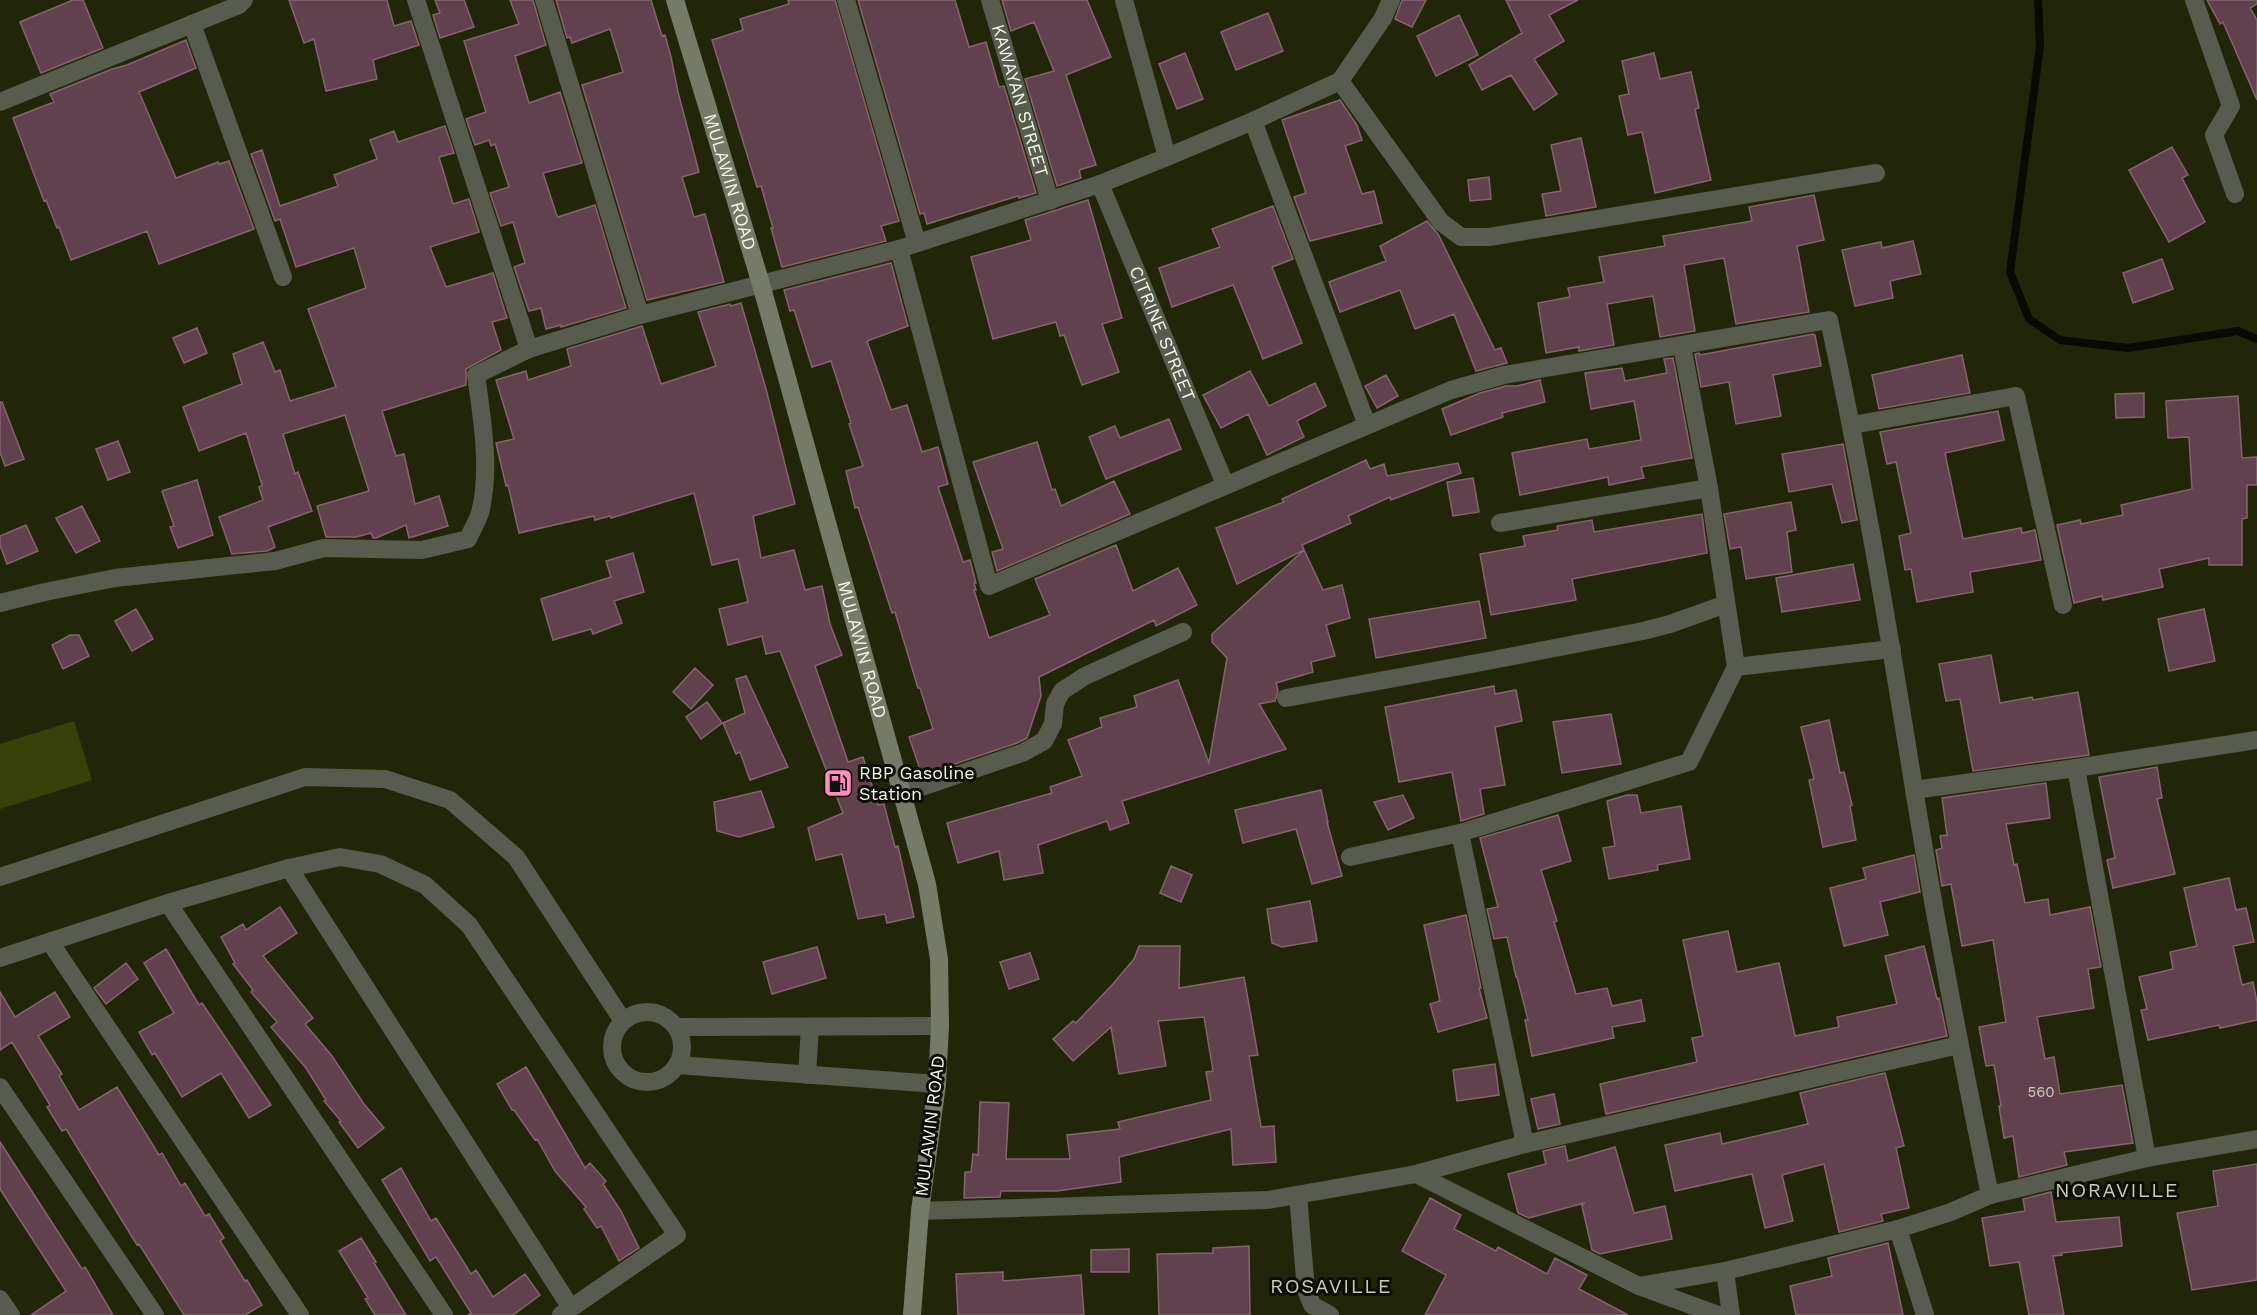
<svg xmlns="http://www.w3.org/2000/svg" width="2257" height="1315" viewBox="0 0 2257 1315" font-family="'Work Sans',sans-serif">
<rect width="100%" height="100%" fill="#212609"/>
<path fill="#384107" d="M74,721L92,780L0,809V744Z"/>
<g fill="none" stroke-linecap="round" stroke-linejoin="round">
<path stroke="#070b00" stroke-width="8" d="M2038,0L2040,46L2010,272L2029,319L2060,340L2128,348L2238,331L2257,339"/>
</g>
<path fill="#61414d" stroke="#85636f" stroke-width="1.5" d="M73,0H83L103,48L41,73L20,22Z
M289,0H387L394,26L411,21L419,45L373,60L377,79L326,91L314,39L304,43Z
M435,0H464L474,27L440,38L433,15L440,13Z
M510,0H533L546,45L515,56L529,103L560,92L582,163L543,173L556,213L558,217L595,205L626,308L561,327V325L546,329L541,308L529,311L514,267L525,263L513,222L501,226L490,193L509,187L495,144L491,146L489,140L475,145L466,119L486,112L464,41L519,24Z
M556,0H651L662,36L665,35L671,57L678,92L699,172L682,177L694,217L705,214L724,282L647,300L582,85L623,72L610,29L572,43L570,37L567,38Z
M788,0H835L899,221L881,226L886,241L782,267L771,228H773L761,186L757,187L712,40L743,30L740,19L789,4Z
M858,0H955L969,47L986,42L999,87L1004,86L1036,193L1019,198L1018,196L927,224L924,213L920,214Z
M1002,0H1087L1111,57L1066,75L1096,165L1079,170L1081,178L1057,186L1025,79L1054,71L1034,22L1011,31Z
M1402,0H1426L1412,27L1395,19Z
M1506,0H1578L1549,15L1564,41L1534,59L1557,94L1534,110L1511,75L1482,90L1469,65L1522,33Z
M2207,0H2257V4L2250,8L2257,20V100L2223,22L2220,24Z
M1268,13L1283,51L1236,70L1221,32Z
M1459,15L1478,55L1436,76L1417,36Z
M186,40L196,68L139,92L176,178L218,162L219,164L229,161L254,229L159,264L147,231L71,260L59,227L57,228L46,200L44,201L13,118L54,102L50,94L112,69L127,65Z
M1185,53L1203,99L1177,109L1159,64Z
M1654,53L1660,79L1691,72L1699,108L1695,109L1711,180L1655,193L1642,132L1628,135L1619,96L1629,94L1622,61Z
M1340,100L1357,125L1362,140L1345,146L1362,194L1374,191L1382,223L1310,241L1294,197L1306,193L1282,120Z
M445,126L454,153L439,157L453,204L469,199L479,232L430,247L446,287L493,273L507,318L492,322L501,350L466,369V385L382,411L396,456L404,454L415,504L439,496L448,526L409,538L406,525L376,538H373L371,533L356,537H326L317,506L369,491L345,415L283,434L295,474L298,472L312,511L268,527L275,547L267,551L232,554L219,517L263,500L259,487L262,485L246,433L199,451L183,407L242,384L233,354L263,342L275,372L280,370L290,401L336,387L308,309L366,288L354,248L296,267L280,219L275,221L251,154L262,150L280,206L338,186L334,175L377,159L370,140L394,131L398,142Z
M1581,138L1596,207L1546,216L1542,194L1561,191L1551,145Z
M2172,147L2188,175L2182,178L2205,222L2169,242L2129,170Z
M1489,177L1491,199L1470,201L1468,180Z
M1814,195L1824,240L1797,246L1809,312L1736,324L1724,258L1684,265L1695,331L1660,337L1653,296L1607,304L1614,345L1579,351V347L1546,353L1538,303L1570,297L1568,288L1604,282L1599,257L1665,246L1663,236L1752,221L1749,207Z
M1088,200L1122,318L1102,324L1119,372L1082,385L1064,335L1060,336L1056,322L993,339L971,257L1031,240L1025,220Z
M1273,206L1293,259L1272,267L1302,343L1263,359L1233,285L1172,307L1159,268L1220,247L1212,229Z
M1427,221L1438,234L1495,350L1501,348L1507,363L1476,371L1454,314L1415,329L1400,290L1340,312L1329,282L1386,261L1380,246Z
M1913,241L1921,274L1890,281L1893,298L1855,306L1842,250L1881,242L1882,248Z
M2162,259L2173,289L2133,303L2123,273Z
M891,263L908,326L867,341L891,410L907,405L922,452L938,447L948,484L938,487L963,562L970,560L976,583H974L976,590H974L989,638L1050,615L1035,579L1116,545L1133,591L1178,568L1197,605L1156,626L1154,620L1039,677L1041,696L1027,738L1017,743L922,775L909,737L933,729L920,688H918L895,612L892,613L858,507L855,508L846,471L863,466L849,424L851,423L831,361L812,367L794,310L790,311L784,290Z
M741,303L766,389L795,504L753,516L761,558L794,550L805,590L822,586L830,624L842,655L815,666L848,762L863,757L878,805L884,804L895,847L898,846L914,917L887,923L885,914L858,919L842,854L816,860L808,828L843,813L780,651L766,654L762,636L728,645L719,609L748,602L738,559L712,565L694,493L611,518L610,516L595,520L594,516L519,533L508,485L506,486L496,443L514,439L496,380L526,371L528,380L571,366L567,349L642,326L661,384L716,366L698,312L730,304L731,306Z
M197,328L207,353L184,363L173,338Z
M1813,334L1815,335L1821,366L1773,375L1781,416L1736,424L1729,382L1701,387L1695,354L1699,353L1700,355Z
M1962,355L1970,393L1879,409L1872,375Z
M1673,358L1692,458L1641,467L1644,478L1609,485L1608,477L1520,495L1512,453L1587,439L1589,449L1641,440L1634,401L1591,409L1585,373L1622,368L1625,381L1667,373L1664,359Z
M1250,371L1269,406L1315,383L1326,406L1297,421L1304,437L1267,455L1248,414L1221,428L1203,395Z
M1386,375L1398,396L1377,408L1365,386Z
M1540,380L1545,402L1502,413L1503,417L1451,435L1442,409L1480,393L1506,386H1517Z
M2144,393V417L2116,418L2115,394Z
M2238,396L2242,458L2257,457V485H2247V518L2242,519V565H2209V558L2159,569L2163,587L2103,600L2102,596L2074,603L2057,525L2080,520L2081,524L2123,515L2121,505L2192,489L2189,437L2168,438L2166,401Z
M0,402H2L24,459L5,466L0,452Z
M1998,411L2004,440L1945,453L1963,539L2021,528L2022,533L2035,530L2041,560L1970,572L1973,592L1917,602L1911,569L1905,570L1899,536L1911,533L1896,462L1887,464L1880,432Z
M1169,419L1181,449L1106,479L1089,437L1115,426L1120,438Z
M118,441L130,472L108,480L96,449Z
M1037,442L1052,490L1055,489L1061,506L1114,481L1130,514L997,571L992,552L1003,549L973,462Z
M1843,444L1857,520L1842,523L1832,484L1789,492L1782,454Z
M1366,460L1370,469L1384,464L1387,476L1458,463L1461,473L1391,500L1390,497L1348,516L1351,523L1302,545L1304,550L1237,584L1216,528L1284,502L1282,499Z
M1473,478L1479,512L1453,516L1447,482Z
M197,480L213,535L178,548L170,527L174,526L162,491Z
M1791,502L1796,530L1787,532L1792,572L1746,579L1741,547L1730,549L1724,514Z
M82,506L100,541L76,553L56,518Z
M1702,514L1707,553L1572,579L1576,600L1491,615L1480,554L1525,546L1523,536L1558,530L1557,526L1592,520L1594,532Z
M26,525L38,551L7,564L0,545V536Z
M1304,550L1323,590L1342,585L1350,618L1326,625L1335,656L1311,662L1313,672L1276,683L1278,691L1275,701L1259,704L1286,749L1122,801L1129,823L1110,830L1107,821L1038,845L1043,873L1004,880L999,851L958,863L947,823L1052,793L1050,787L1082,776L1068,740L1102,727L1100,718L1137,707L1134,696L1178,680L1209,763L1227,658L1212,642V634Z
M633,553L644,592L614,601L622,623L593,634L591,629L553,640L541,599L611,577L606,561Z
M1853,564L1860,600L1782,612L1776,578Z
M1479,601L1486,638L1376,658L1369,619Z
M136,609L153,639L132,651L115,621Z
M2204,609L2215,661L2169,671L2158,619Z
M70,635H79L89,656L63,669L52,645Z
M1991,655L2000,703L2032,697L2033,700L2078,692L2089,755L1973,771L1960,699L1946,701L1939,664Z
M695,668L713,685L691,709L673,692Z
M746,676L788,767L750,780L740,752L736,754L723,723L745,713L736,679Z
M1494,686L1495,694L1516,690L1522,721L1495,727L1505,785L1480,789L1484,814L1461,821L1452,772L1399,782L1385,707Z
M707,702L722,723L701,739L686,717Z
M1611,714L1621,764L1562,773L1553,722Z
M1829,720L1840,773L1844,772L1852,805L1850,806L1856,840L1823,847L1809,780L1814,779L1801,727Z
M2157,767L2162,798L2157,799L2175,874L2113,888L2107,860L2115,858L2099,777Z
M2046,783L2050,818L2006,824L2014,865L2017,864L2025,903L2048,899L2050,915L2090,907L2101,967L2088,969L2094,1008L2037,1017L2045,1059L2054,1057L2060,1094L2122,1085L2133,1143L2064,1152L2067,1165L2019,1177L2013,1136L2004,1138L1999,1106H2001L1994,1065L1986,1066L1979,1027L2006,1022L1993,940L1962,946L1951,884L1942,886L1936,850L1942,848L1940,836L1947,835L1942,798Z
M1321,790L1328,822H1327L1342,876L1312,884L1296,829L1243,843L1235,810Z
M761,791L774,827L739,837L717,831L714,802Z
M1403,795L1414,818L1388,830L1374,802Z
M1627,795H1637L1641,813L1681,806L1690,859L1657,865L1658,870L1609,879L1603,848L1615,846L1607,801Z
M1558,815L1571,861L1541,870L1557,921L1554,922L1576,994L1607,988L1612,1006L1641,1000L1645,1021L1612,1027L1614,1038L1532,1056L1525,1020H1528L1517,977H1516L1507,937L1494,939L1487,909L1498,907L1480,838Z
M1914,855L1920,892L1880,902L1888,935L1844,946L1830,888L1866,879L1863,868Z
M1171,866L1192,875L1181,902L1160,893Z
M2229,878L2236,910L2246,908L2254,942L2233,946L2242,985L2253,982L2257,1002V1020L2220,1028L2219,1025L2148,1040L2141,1010L2147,1009L2139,977L2173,969L2170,952L2197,946L2184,888Z
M1310,901L1317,941L1282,947L1272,943L1267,909Z
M280,907L297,933L263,956L313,1018L305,1024L332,1056L364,1104L384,1128L358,1148L339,1122L341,1121L324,1101L326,1100L306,1068L271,1027L277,1022L251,992L253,990L233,964L235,963L221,937L243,924L246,930Z
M1466,915L1481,988H1479L1487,1018L1438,1032L1430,1004L1440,1001L1424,925Z
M1728,931L1737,972L1779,963L1795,1036L1839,1027L1837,1017L1897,1004L1885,956L1924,946L1937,999L1939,998L1947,1036L1606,1114L1600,1084L1697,1062L1692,1038L1703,1036L1683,940Z
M1139,946H1180L1179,988L1244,977L1258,1055L1249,1056L1261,1127L1274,1126L1276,1162L1233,1165L1231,1129L1119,1157L1121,1182L1057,1191H1001L1000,1197L964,1198L965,1172H971L973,1154L978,1155L980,1102L1009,1103L1006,1159H1070L1067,1135L1120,1129L1118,1122L1211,1100L1206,1072L1213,1071L1204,1017L1158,1021L1166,1066L1119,1074L1111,1027L1073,1061L1053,1039L1073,1021L1076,1023L1113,984L1134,959Z
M817,947L826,978L772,994L763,962Z
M166,949L199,1005L202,1003L271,1105L249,1118L221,1073L182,1097L155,1053L152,1055L139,1032L174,1013L144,963Z
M1030,953L1039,979L1009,989L1000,962Z
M126,963L138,979L106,1004L94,988Z
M0,992L15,1017L55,992L70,1017L38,1036L62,1074L59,1076L79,1110L117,1087L159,1155L162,1153L181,1186L185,1183L205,1216L209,1214L224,1238L220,1241L245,1281L247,1280L262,1305L245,1315H184L139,1244L137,1245L66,1129L62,1131L47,1107L50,1105L12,1042L0,1050Z
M1495,1064L1499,1095L1457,1101L1453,1070Z
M526,1067L585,1168L590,1163L606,1181L603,1184L621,1211L639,1248L619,1261L601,1226L597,1228L584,1209L586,1207L555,1171L537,1139L535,1140L514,1110H512L497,1084Z
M1885,1073L1904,1146L1896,1148L1909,1208L1881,1214L1883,1221L1839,1232L1824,1164L1782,1175L1793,1221L1765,1228L1752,1174L1675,1191L1665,1145L1720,1133L1722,1144L1808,1124L1800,1093Z
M1554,1094L1560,1124L1538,1129L1531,1099Z
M0,1142L82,1269L85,1267L113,1315H31L66,1291L0,1189Z
M1565,1146L1568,1161L1615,1147L1634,1213L1665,1206L1672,1239L1600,1254L1592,1250L1582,1206L1584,1203L1529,1218L1518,1213L1508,1174L1546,1164L1543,1151Z
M2257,1164V1280L2192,1290L2177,1213L2218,1206L2213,1171Z
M401,1168L431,1221L436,1218L471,1274L476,1270L493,1297L525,1274L540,1295L513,1315H468L471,1313L436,1257L430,1261L382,1180Z
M2051,1192L2056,1222L2119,1217L2122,1246L2061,1253L2062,1255L2053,1256L2064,1315H2029L2019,1262L1990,1266L1982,1218L2025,1211L2023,1199Z
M1430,1198L1461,1215L1454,1229L1496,1251L1498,1247L1547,1274L1555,1258L1587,1275L1579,1289L1628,1315H1425L1446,1275L1402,1251Z
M361,1238L376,1262L374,1263L406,1315H375L365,1299L368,1298L339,1251Z
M1888,1243L1903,1315H1796L1790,1286L1832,1276L1828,1258Z
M1249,1246L1250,1315H1159L1157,1254L1213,1253V1248Z
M1129,1249V1272H1091V1250Z
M1003,1272V1281L1081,1275L1084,1315H958L956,1274Z"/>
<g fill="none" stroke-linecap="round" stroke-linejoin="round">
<g stroke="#585c4e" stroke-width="18">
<path d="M416,0L529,349"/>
<path d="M544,0L640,315"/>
<path d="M846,0L917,243"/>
<path id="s1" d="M990,0L1050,201"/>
<path d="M1124,0L1167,157"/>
<path d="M2194,0L2231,106L2214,135L2235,194"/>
<path d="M192,24L283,277"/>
<path d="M1340,81L1441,222L1461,237H1489L1876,173"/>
<path d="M0,102L239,5L244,0"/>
<path d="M1253,121L1367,425"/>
<path id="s2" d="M1100,184L1225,484"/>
<path d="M899,249L989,586L1451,390L1504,375L1829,320C1863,476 1889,632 1914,789C1936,925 1962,1060 1990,1195"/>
<path d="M1682,346L1709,488L1736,667L1892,649"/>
<path d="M1852,425L2016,396L2063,605"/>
<path d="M1500,523L1709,488"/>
<path d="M0,603L45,592L115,578L275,561L324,548L422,550L468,539C472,530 477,522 480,513C491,469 482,419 476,375L529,349L640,315L899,249L1100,184L1167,157L1253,121L1340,81L1383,18L1391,0"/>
<path d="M1286,698L1477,663L1643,631L1670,624L1726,604"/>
<path d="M2076,768L2147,1158"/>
<path d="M1914,790L2076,768L2257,740"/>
<path d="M901,794L1022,753L1044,741L1053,724L1055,704L1062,691L1085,676L1183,632"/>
<path d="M1350,857L1460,833"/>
<path d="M289,868L571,1308"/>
<path d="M0,877L305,777L385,779L450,800L516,857L623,1021"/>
<path d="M168,903L444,1315"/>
<path d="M50,942L300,1315"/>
<path d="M0,958L168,903L289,868L340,857L380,864L425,885L469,925L677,1235L561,1315"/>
<circle cx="647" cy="1047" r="35"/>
<path d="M676,1027L940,1026"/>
<path d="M677,1065L937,1084"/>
<path d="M807,1075L810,1027"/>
<path d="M0,1087L155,1315"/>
<path d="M1525,1144L1460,833L1689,762L1736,667"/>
<path d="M1416,1174L1639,1286L1718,1315"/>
<path d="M1298,1195L1306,1290L1312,1305L1330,1315"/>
<path d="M920,1211L1268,1200L1416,1174L1525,1144L1959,1045"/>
<path d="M1898,1229L1925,1315"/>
<path d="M1725,1271L1731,1315"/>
<path d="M1639,1286L1725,1271L1898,1229L1951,1212L1990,1195L2147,1158L2257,1139"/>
<path d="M0,1299L11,1315"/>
</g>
<path stroke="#767b66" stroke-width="18" id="s3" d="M675,0L761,284L927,884L939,959L940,1026L937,1084L920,1211L912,1315"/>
</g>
<defs>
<g id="fuel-square" transform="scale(1.5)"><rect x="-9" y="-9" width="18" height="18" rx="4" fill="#fe8ebd" stroke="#0c0e04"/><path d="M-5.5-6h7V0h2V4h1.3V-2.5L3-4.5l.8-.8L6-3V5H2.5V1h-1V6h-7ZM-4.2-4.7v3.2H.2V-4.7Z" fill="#111"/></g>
</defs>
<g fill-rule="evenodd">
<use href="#fuel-square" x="838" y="783"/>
</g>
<g text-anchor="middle" stroke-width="6" stroke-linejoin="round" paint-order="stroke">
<g font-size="15" fill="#cecac0">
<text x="2041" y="1097">560</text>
</g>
<g font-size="18" fill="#f3f7e6" stroke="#0c0e04">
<text dy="6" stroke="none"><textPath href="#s1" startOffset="105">KAWAYAN STREET</textPath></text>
<text dy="6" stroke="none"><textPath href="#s3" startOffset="190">MULAWIN ROAD</textPath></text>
<text dy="6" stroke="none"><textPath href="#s2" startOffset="162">CITRINE STREET</textPath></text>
<text dy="6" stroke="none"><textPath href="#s3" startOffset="676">MULAWIN ROAD</textPath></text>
<text transform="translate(930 1126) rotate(-83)" y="6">MULAWIN ROAD</text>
</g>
<g font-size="18" fill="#f3f7e6" stroke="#0c0e04" text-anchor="start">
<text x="859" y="779">RBP Gasoline<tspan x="859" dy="21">Station</tspan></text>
</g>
<g font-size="20" letter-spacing="1.5" fill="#c7cfad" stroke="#0c0e04">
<text x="2117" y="1197">NORAVILLE</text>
<text x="1331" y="1293">ROSAVILLE</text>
</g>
</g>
</svg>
